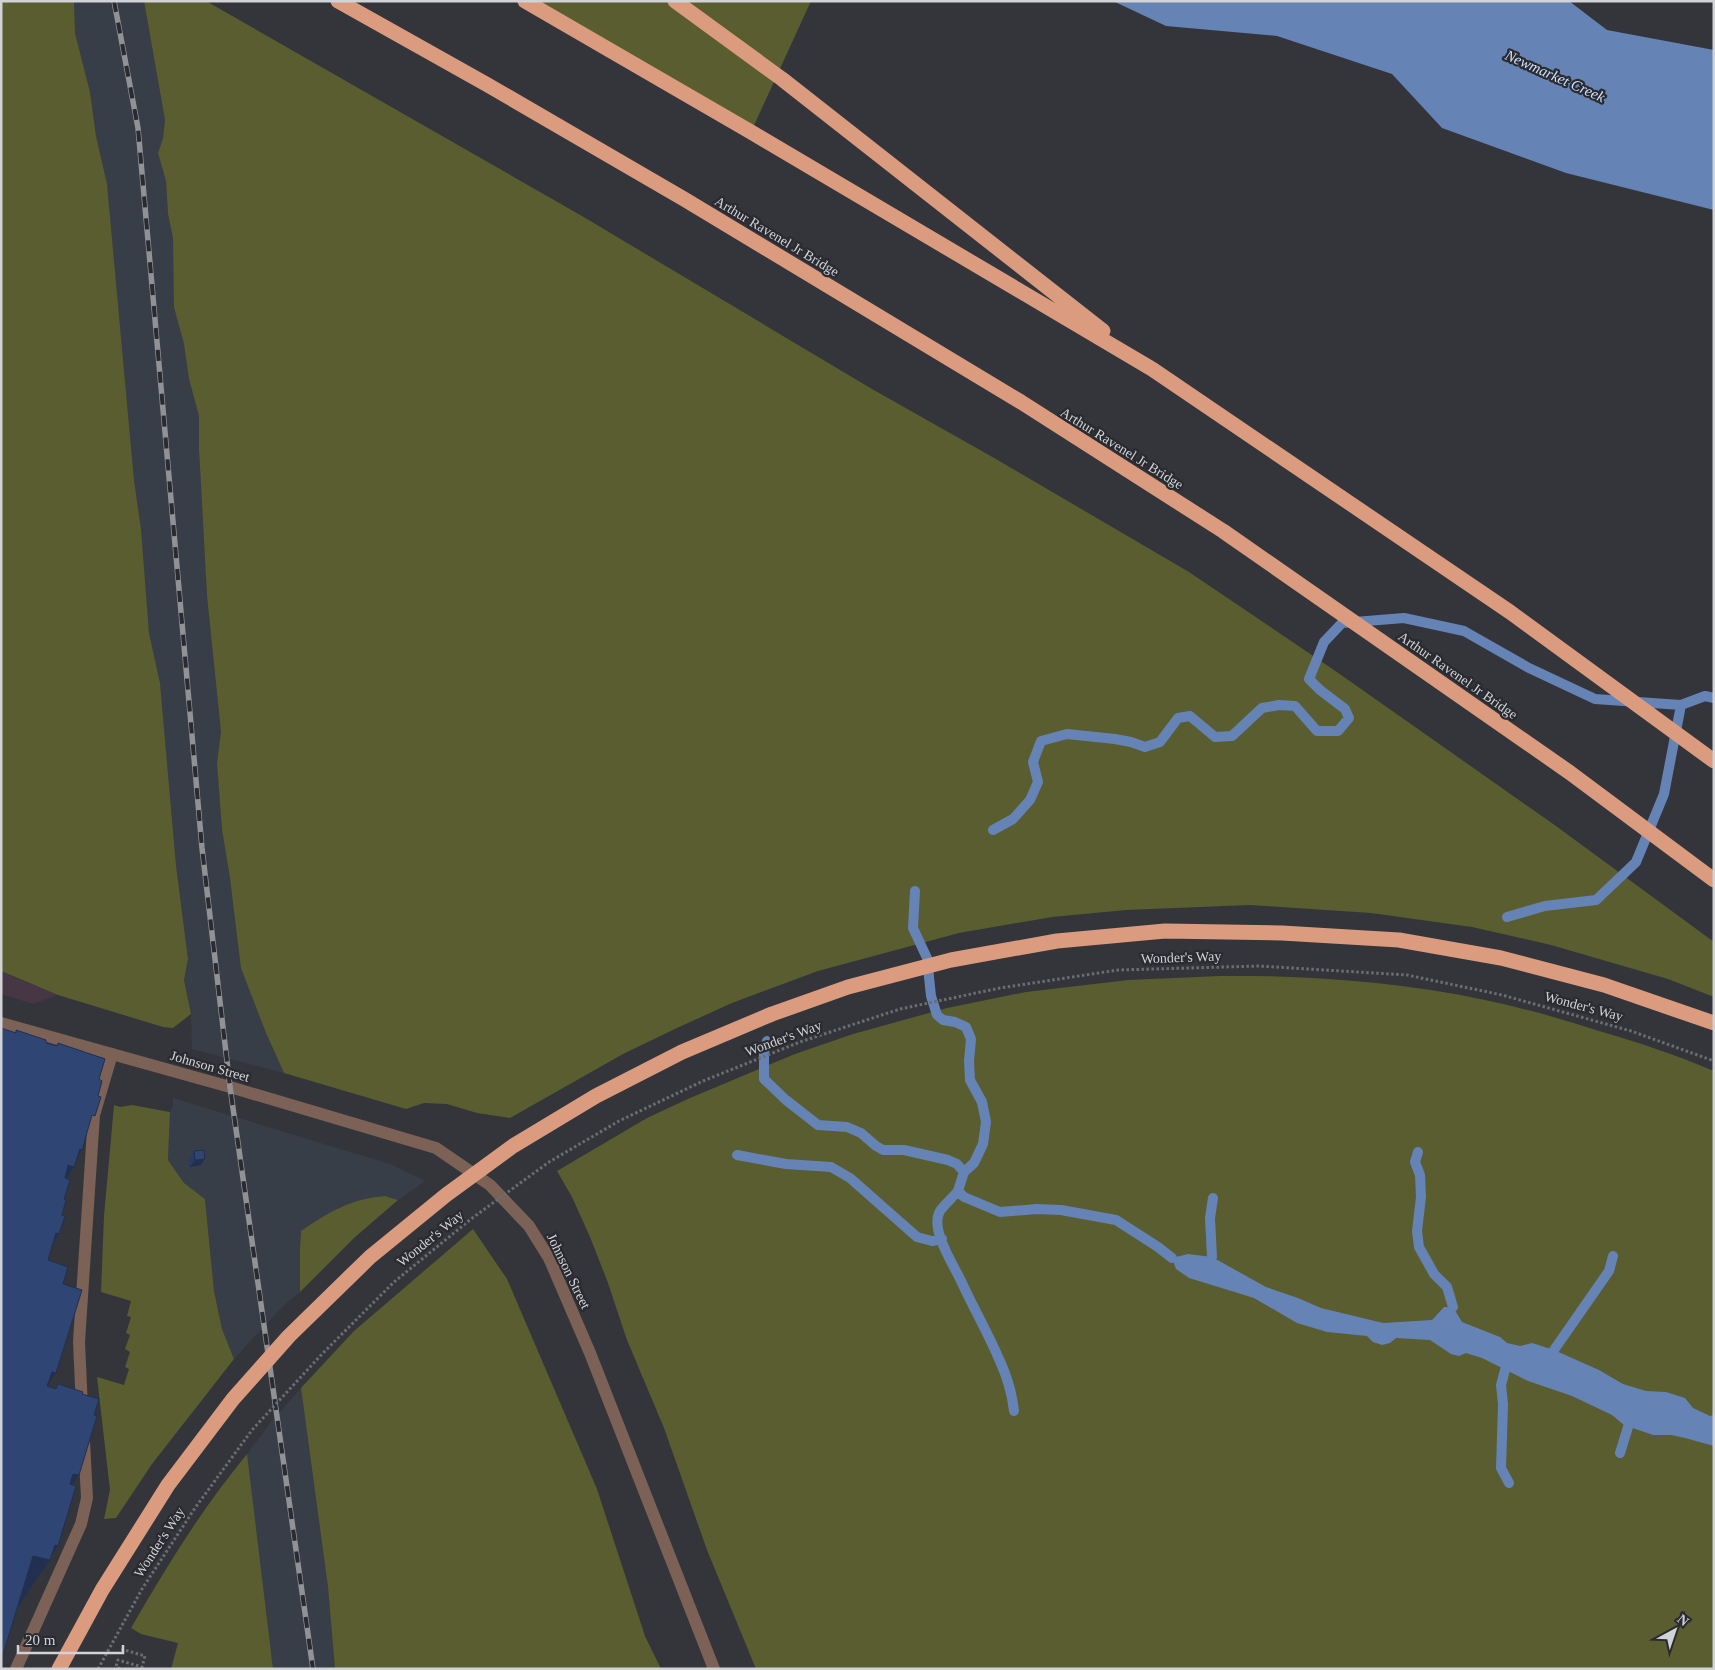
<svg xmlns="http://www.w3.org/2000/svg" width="1715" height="1670" viewBox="0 0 1715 1670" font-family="Georgia,serif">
<rect width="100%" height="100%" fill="#33353a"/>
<path fill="#473744" d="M1,971L11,976L58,995L33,1004L1,994Z"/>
<path fill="#383e48" d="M74,1H144L165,120L163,138L158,153L166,181L168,214L173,238L175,271L189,379L199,416V449L207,596L221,732L217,763L222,830L230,878L259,1012L266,1033L284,1073L192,1049L191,1014L184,980L188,959L176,865L160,683L149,633L141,529L134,480L107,185L96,136L90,92L75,33Z
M173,1098L390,1164L425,1181L398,1200L385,1196L340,1207L301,1231L300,1248V1292L286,1303L234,1359L222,1329L214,1291L205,1199L184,1183L168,1160L170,1112L173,1105Z
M301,1388L328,1587L335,1669H273L257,1549L247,1454L271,1422Z"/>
<path fill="#5a5d2f" d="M1,1H74L75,33L90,92L96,136L107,184L134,480L141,529L149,633L160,683L176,865L188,959L184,980L191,1014L173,1028L163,1027L58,995L1,971Z
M144,1H206L582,216L872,389L996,459L1189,572L1334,670L1556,826L1714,942V997L1668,979L1551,945L1472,927L1371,913L1250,905L1126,910L1052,917L959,933L818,971L732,1003L677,1028L623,1054L510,1118L477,1113L447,1104L424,1103L406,1109L284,1073L266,1033L241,968L230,878L222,830L217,763L221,732L207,596L199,449V416L189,379L184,344L174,307L173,238L168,214L166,181L158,153L163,138L165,120Z
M527,1H811L751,132Z
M1220,976C1307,975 1400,982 1485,1000C1523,1008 1562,1019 1599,1031C1638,1042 1676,1055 1714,1071V1669H756L707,1550L664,1428L627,1340L608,1283L590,1237L572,1197L557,1171L647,1118L690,1098L795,1054L853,1034L947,1008L1026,992L1128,980Z
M114,1105L120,1107L132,1105L170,1112L168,1160L184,1183L205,1199L214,1291L222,1329L234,1359L152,1464L116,1518L104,1519L110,1490L97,1377L124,1385L129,1369L125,1367L130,1352L125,1349L130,1335L126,1333L131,1317L127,1316L131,1301L101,1292L104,1216Z
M385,1196L398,1200L354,1238L300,1292V1248L301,1231C329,1212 350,1199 385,1196Z
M473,1229L507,1279L597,1489L645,1636L661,1669H335L328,1587L301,1388L354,1331Z
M247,1454L273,1669H171L178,1643L141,1634L131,1628C167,1566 201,1510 247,1454Z"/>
<path fill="#6583b5" d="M1113,1H1569L1607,30L1714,50V210L1566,173L1442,128L1392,74L1277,36L1166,26Z
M1188,1254L1212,1257L1266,1287L1298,1298L1321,1308L1383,1323L1432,1320L1444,1307H1453L1462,1322L1500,1337L1507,1343L1520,1346L1532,1343L1554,1350L1599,1370L1623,1384L1646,1391L1666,1392L1685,1398L1693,1408L1710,1416L1714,1415V1446L1685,1438L1671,1435H1653L1624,1425L1612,1415L1572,1396L1528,1381L1482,1358L1466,1353L1459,1356L1451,1354L1430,1340L1396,1338L1390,1343L1382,1345L1373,1342L1367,1336L1327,1332L1297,1323L1254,1298L1189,1278L1176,1269L1172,1258Z"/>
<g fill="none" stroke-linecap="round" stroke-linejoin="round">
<path stroke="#6583b5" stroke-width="10" d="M993,830L1013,819L1030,800L1038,782L1033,762L1041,741L1067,734L1115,739L1131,742L1145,747L1160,742L1178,718L1190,716L1215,737L1232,736L1262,708L1279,705L1295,706L1317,731H1338L1349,718L1345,709L1320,690L1309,679L1324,642L1342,623L1404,618L1464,631L1529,668L1595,699L1681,705L1705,696L1714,698
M915,891L913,928L927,958L931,996L937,1015L943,1020L955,1022L966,1027L971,1039L969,1061L970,1080L982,1102L986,1122L983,1144L974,1163L964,1172L958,1191L964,1197L1000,1212L1037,1209L1061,1210L1116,1220L1158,1247L1172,1258
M1507,917L1545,906L1596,900L1636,862L1664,794L1681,705
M767,1041L764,1052V1079L786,1100L818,1125L847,1127L861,1133L876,1146L883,1150H904L948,1160L957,1164L964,1172
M1418,1152L1415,1162L1420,1175L1421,1197L1417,1231L1419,1247L1434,1274L1447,1287L1453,1307
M737,1155L786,1164L831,1167L850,1178L917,1237L932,1241L942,1239
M958,1191C954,1196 942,1207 940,1211C929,1229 955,1267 962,1283C974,1309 988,1333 999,1359C1007,1376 1012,1393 1014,1411
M1212,1257L1210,1218L1213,1198
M1554,1350L1609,1271L1613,1256
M1505,1370L1501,1385L1503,1404L1501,1468L1509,1483
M1620,1453L1628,1427"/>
<path stroke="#6b6d71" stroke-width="3" stroke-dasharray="2.5 2.5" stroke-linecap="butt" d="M120,1669L116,1666L118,1660L142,1667L145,1656L121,1649"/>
<path stroke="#7b6156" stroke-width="12" d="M82,1408L79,1342L94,1115L112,1054
M16,1669L81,1524L87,1498L84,1441"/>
<path stroke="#7b6156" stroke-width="12" d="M1,1023L230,1087L436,1148L490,1185L529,1226L549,1258L590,1353L714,1669"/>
<path stroke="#da9b7f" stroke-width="15" d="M338,1L486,84L684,199L1021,402L1223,531L1569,772L1714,880
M525,1L751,132L1152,369L1510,612L1714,761
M675,1L782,79L1103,331"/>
<g stroke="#909296" stroke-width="5.5">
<path id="rail" d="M114,1L138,128L202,848L230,1087L313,1669"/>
</g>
<use href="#rail" stroke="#292b30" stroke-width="4" stroke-dasharray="11" stroke-linecap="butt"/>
<path stroke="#6b6d71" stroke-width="3" stroke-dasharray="2.5 2.5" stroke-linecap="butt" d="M98,1669L142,1589L195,1508L252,1430L322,1354L394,1282L471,1219L549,1162L619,1121L703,1081L800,1042L900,1009L1000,988L1118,970L1259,966L1407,975L1502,995L1631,1031L1714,1061"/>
<path stroke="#da9b7f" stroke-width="15" d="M59,1669L102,1590L168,1485L233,1399L289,1336L370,1257L446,1195L513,1146L596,1096L682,1052L772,1014L848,987L951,960L1057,941L1165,931L1282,933L1399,940L1501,958L1604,985L1714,1023"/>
</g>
<path fill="#283b64" d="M194,1151L201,1165L190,1167L189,1158Z"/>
<path fill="#213051" d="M80,1149L82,1150L70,1166L74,1167L34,1225L28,1223Z
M205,1159L201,1165L190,1167L195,1160Z
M56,1233L59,1234L18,1292Z
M52,1372L56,1373L16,1431Z
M73,1474L79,1475L38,1533Z
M55,1545L58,1546L48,1560H50L10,1618L33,1556Z"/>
<path fill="#2f4574" stroke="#213051" d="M1,1028L16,1033V1030L46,1040V1043L57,1046L58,1043L105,1059L99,1079L102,1081L98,1096L101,1097L95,1116L92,1115L82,1150L80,1149L74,1167L68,1165L65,1178L70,1180L64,1199L66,1200L62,1215L65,1216L59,1234L56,1233L48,1260L68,1267L63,1284L82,1290L56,1373L52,1372L47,1386L56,1389L58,1384L83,1392L82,1394L99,1399L94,1415L97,1416L79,1475L73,1474L70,1484L76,1486L58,1546L55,1545L50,1560L33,1556L1,1661Z
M204,1150L205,1159L195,1160L194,1151Z"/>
<g text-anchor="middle" stroke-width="4.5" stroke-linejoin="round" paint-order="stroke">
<g font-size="14" fill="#d1d3d6" stroke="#292b30">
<text transform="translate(777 236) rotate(31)" y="5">Arthur Ravenel Jr Bridge</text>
<text transform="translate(1122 448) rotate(32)" y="5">Arthur Ravenel Jr Bridge</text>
<text transform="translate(1458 675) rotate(35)" y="5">Arthur Ravenel Jr Bridge</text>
<text transform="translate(1181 957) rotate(-2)" y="5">Wonder's Way</text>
<text transform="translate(1584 1006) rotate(15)" y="5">Wonder's Way</text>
<text transform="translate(783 1038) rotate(-20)" y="5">Wonder's Way</text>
<text transform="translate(210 1066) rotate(16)" y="5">Johnson Street</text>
<text transform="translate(430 1238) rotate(-39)" y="5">Wonder's Way</text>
<text transform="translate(569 1271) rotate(64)" y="5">Johnson Street</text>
<text transform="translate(159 1542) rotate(-57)" y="5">Wonder's Way</text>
</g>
<g font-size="15" font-style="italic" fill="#cee0fe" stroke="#292b30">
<text transform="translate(1555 76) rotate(24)" y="5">Newmarket Creek</text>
</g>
</g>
<rect width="1715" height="1670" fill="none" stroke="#d1d3d6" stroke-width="5"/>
<g transform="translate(1675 1630) rotate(40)" stroke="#292b30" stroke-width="4" paint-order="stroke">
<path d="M0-4L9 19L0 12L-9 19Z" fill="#d1d3d6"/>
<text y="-8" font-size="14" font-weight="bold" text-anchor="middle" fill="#d1d3d6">N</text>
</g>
<path d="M18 1645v8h105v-8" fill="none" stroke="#d1d3d6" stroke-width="2.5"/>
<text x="25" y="1645" font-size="15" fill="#d1d3d6" stroke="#292b30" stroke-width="4" paint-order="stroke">20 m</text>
</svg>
